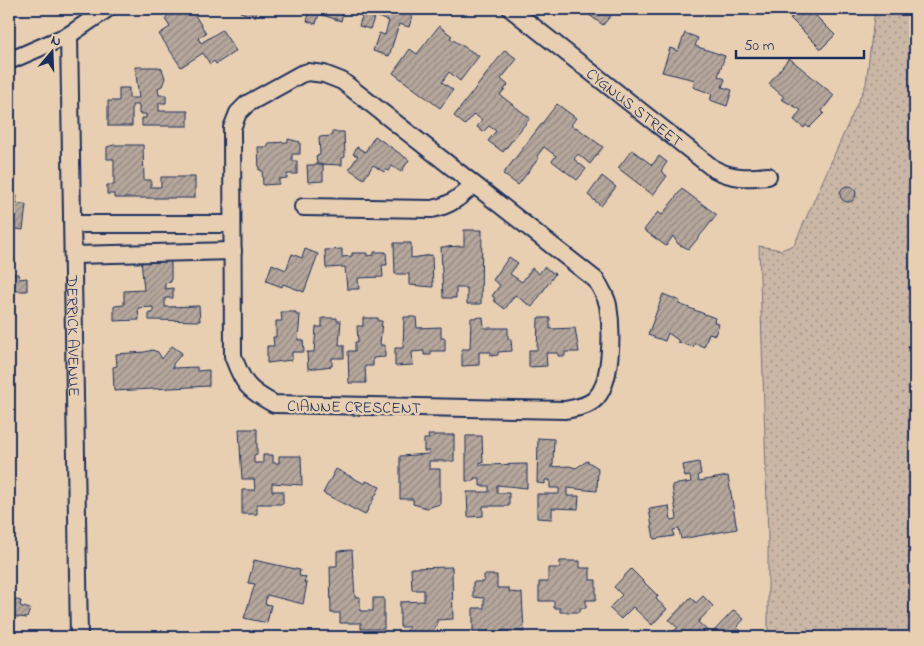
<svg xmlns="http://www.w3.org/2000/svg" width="924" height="646" viewBox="0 0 924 646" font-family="'Indie Flower',sans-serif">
<defs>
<pattern id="grass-dots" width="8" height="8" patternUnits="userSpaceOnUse" patternTransform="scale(1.25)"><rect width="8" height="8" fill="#cbb7a5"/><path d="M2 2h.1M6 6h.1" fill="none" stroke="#a4958a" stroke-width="1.8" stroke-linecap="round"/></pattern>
<pattern id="building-hatch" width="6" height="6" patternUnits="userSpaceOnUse" patternTransform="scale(1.25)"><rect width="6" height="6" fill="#b6a79c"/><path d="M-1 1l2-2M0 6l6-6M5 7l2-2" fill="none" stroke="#938882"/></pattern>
</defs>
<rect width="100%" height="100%" fill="#e9cfb1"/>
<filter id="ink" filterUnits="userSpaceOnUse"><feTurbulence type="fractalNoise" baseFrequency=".02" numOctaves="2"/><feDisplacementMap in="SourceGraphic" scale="10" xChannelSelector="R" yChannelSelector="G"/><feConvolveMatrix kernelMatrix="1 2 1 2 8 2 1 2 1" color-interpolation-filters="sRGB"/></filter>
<g filter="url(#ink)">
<path fill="url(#grass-dots)" stroke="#737382" d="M875,9H915V637H768V537L759,246L781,250L794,245L866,84Z"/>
<path fill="url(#building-hatch)" stroke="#1b2f5e" d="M173,9H191L206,33L198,38L201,43L222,30L236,51L216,64L214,61L210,64L203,53L181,67L159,34L170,27L165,19Z
M241,9H257L255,17L240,12Z
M300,9H344L341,21L319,14L316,24L307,21L309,14L300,11Z
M364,9H400L413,13L409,27L399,24L389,56L373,51L379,33L385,35L389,21L375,16L370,29L359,26Z
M581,9H606L612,14L603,25Z
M778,9H824L816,16L835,35L821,49L790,18L792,17L784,9L781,12Z
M439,26L452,36L450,38L479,56L460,81L449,72L442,82L453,90L440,108L393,73L410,49L417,54Z
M685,33L698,38L695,46L725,56L718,76L725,79L722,87L732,90L727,106L710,100L712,94L693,87L695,80L662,72L670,48L678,51Z
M505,50L517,59L501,79L508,85L500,95L530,118L503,152L488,141L496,131L489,126L483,132L477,127L482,120L474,114L465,125L454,116Z
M789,58L834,95L822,111L824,113L809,128L806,125L804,128L794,120L801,110L781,99L784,97L769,84Z
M135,67H158L162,69L165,78L162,86L158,88L159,95H166V103H159V111H188V126H142V118H146V114H139V105H132V126H108V101H119V88H129V98H139Z
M557,104L576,118L571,125L575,128L576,127L603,147L590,164L578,154L574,159L586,169L577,180L552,161L556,156L544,147L537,156L539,158L518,185L503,174Z
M332,132H344L345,157L342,158V165L317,164L316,156L320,155L319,137L332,136Z
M375,136L409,160L401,172L392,166L389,171L385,169L384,172L373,165L364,179L349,169L358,156L353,154L357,147L365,152Z
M288,139L300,142V154H292V161H297V174H287V178L279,179V184L263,185L262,170H259L258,147H268V143L288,142Z
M114,145H143L144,180H151V187H161V177H195V198H114V194H107V185H114V159H107V147Z
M632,150L652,165L659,156L667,162L661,171L667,176L653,195L618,168Z
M307,165H323V181L308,182Z
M602,176L616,187L601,206L588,195Z
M840 194a8 8 0 1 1 16 0a8 8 0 1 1-16 0Z
M682,189L717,215L689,249L678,244L673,236L666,246L644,230L658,212L662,215Z
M10,195L17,196L16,203L26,205L23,230L9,228Z
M464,230H482L481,304H467V288H456V298H443L441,247L464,246Z
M394,243H411V258L432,255L433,287L409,285V274H395Z
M305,249L318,254L304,292L283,284L282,287L266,281L272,264L286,270L292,254L302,258Z
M342,249V257L352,256V253H367V256L374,255V252H386L387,265H382L383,277L358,278L359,289H347L345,267L326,268L325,250Z
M9,253L10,274H18L19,279L27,278V291H10L9,295Z
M509,257L518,263L510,274L522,282L532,268L539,274L544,267L555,274L532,307L515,295L505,309L493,300L495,298L492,296L500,285L493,280Z
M141,260H171V282L165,283V289L173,288V298H165V307L199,306L200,321L149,320V313H153V307L138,308L139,320L114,321V306L124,305V291L144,290Z
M663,294L680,301L679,304L715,318L714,322L719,324L715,335L709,333L704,347L695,343L693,347L678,342V340L668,333L665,341L648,335Z
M281,312H296V315H300L298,340H303L304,352H292V360L267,363V346H274L273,337H276V321H282Z
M404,317H416L417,328L441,327V338H445V351H431V355H424V351L412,352L413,365L395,366V348H403Z
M483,317L484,328H508V339H511L512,351L498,352V355L491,356V352H479V365L462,366V349H470L471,318Z
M322,318H337V321H341L339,345H344V358H332V366L308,369L307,352H314L316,327H322Z
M363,318H378V321H382L380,345H385V357L373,358V366H365L366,383H349L348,351H355V342H358L357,326H363Z
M538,318H550V329L575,328L579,352H565V356H558V353H546L547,366L529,367V350H537Z
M172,346L182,353L173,364V368L197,367V371L209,370V386L114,391L113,367L117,366L116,354L145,352L152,350L158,352L162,359Z
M239,429H257V454L254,455V463H263V455H273V463H279V456H301L302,485L272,483V491H283V504H257V514H242V490H255L254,479H242Z
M428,435H454V461H429V469H440V504L427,508L413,504V499H400V456L429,454V451H424V439H429Z
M466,436H482L483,463L480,462V465L527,464V488L497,485V493H509V506H483V516L468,517L467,492H489V486H480V478H474V481H466Z
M538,438L554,439L553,465H551V467L569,466L576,468L587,461L598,468L597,491L567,488V496H579L578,509L552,508V519L537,518V494H559V488H550V480H545V484L537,483Z
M699,462L701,474L698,475L699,481L728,476L737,529L681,539L679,529L673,530L674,536L654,539L649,509L669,506L671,520L677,519L672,485L691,482L690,476L685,477L683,465Z
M336,469L365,484L366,481L380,487L365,515L323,493Z
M352,550L355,597H360V611H373V598H384V629H361V623H340V613H331L330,566H337V551Z
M254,560L300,570L299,576L306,577L304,583H307L303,604L267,595L265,604L271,605L267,623L244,618L255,584L248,583Z
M560,561H580V568H590V580H596V600H586V608H580V612H560V608H554V601H539V582H548V568H560Z
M452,567L453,619L437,620V626L427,635L429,637H401L410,627H400V602L424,601V590H412L411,568Z
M631,569L658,596L656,599L667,609L652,625L633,607L621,619L609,608L622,595L614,587Z
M484,575H497V588H509V592L522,593L524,632L503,630V633H473V608H484V598L473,597V582H484Z
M703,596L713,606L698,622L711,634L734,610L744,619L737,627L741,631L735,637H665L678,628L669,620L691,597L696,603Z
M9,598L21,601L20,606L30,609L27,618L9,616Z
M658,632L663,637H653Z"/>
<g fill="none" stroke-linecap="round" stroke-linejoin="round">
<g stroke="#1b2f5e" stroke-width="20">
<g id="street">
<path id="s1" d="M511,9L714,169C733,179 747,178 768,176"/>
<path id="s2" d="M69,35L79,637"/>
<path d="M9,61L69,35L107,9"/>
<path d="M308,72L324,74L342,81L596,280C601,288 606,296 608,305C612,328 613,384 594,400C586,407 575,408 565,410L274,404C248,390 243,384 233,356L232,128L238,113L247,104L301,74Z"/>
<path d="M303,207L432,209C450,206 460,197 473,185"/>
<path d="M73,224H232"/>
<path d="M74,255L233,251"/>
</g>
</g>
<use href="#street" stroke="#e9cfb1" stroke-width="16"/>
</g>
</g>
<g text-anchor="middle" stroke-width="5" stroke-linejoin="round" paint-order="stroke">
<g font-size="16" fill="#1b2f5e" stroke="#e9cfb1">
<text dy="6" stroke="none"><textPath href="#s1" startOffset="158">CYGNUS STREET</textPath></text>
<text dy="6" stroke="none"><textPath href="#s2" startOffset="301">DERRICK AVENUE</textPath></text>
<text transform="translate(354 406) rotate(1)" y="6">CIANNE CRESCENT</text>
</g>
</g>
<rect width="924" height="646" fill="none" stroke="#e9cfb1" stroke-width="30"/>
<rect x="15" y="15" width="894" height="616" fill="none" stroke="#1b2f5e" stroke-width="2" filter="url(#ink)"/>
<g transform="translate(52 52) rotate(19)" stroke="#e9cfb1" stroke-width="4" paint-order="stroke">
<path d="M0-4L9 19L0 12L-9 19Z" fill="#1b2f5e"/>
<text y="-8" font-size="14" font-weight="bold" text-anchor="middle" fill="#1b2f5e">N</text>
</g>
<path d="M736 50v8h128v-8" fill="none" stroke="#1b2f5e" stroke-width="2.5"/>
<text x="744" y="50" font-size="15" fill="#1b2f5e" stroke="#e9cfb1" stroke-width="4" paint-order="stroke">50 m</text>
</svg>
